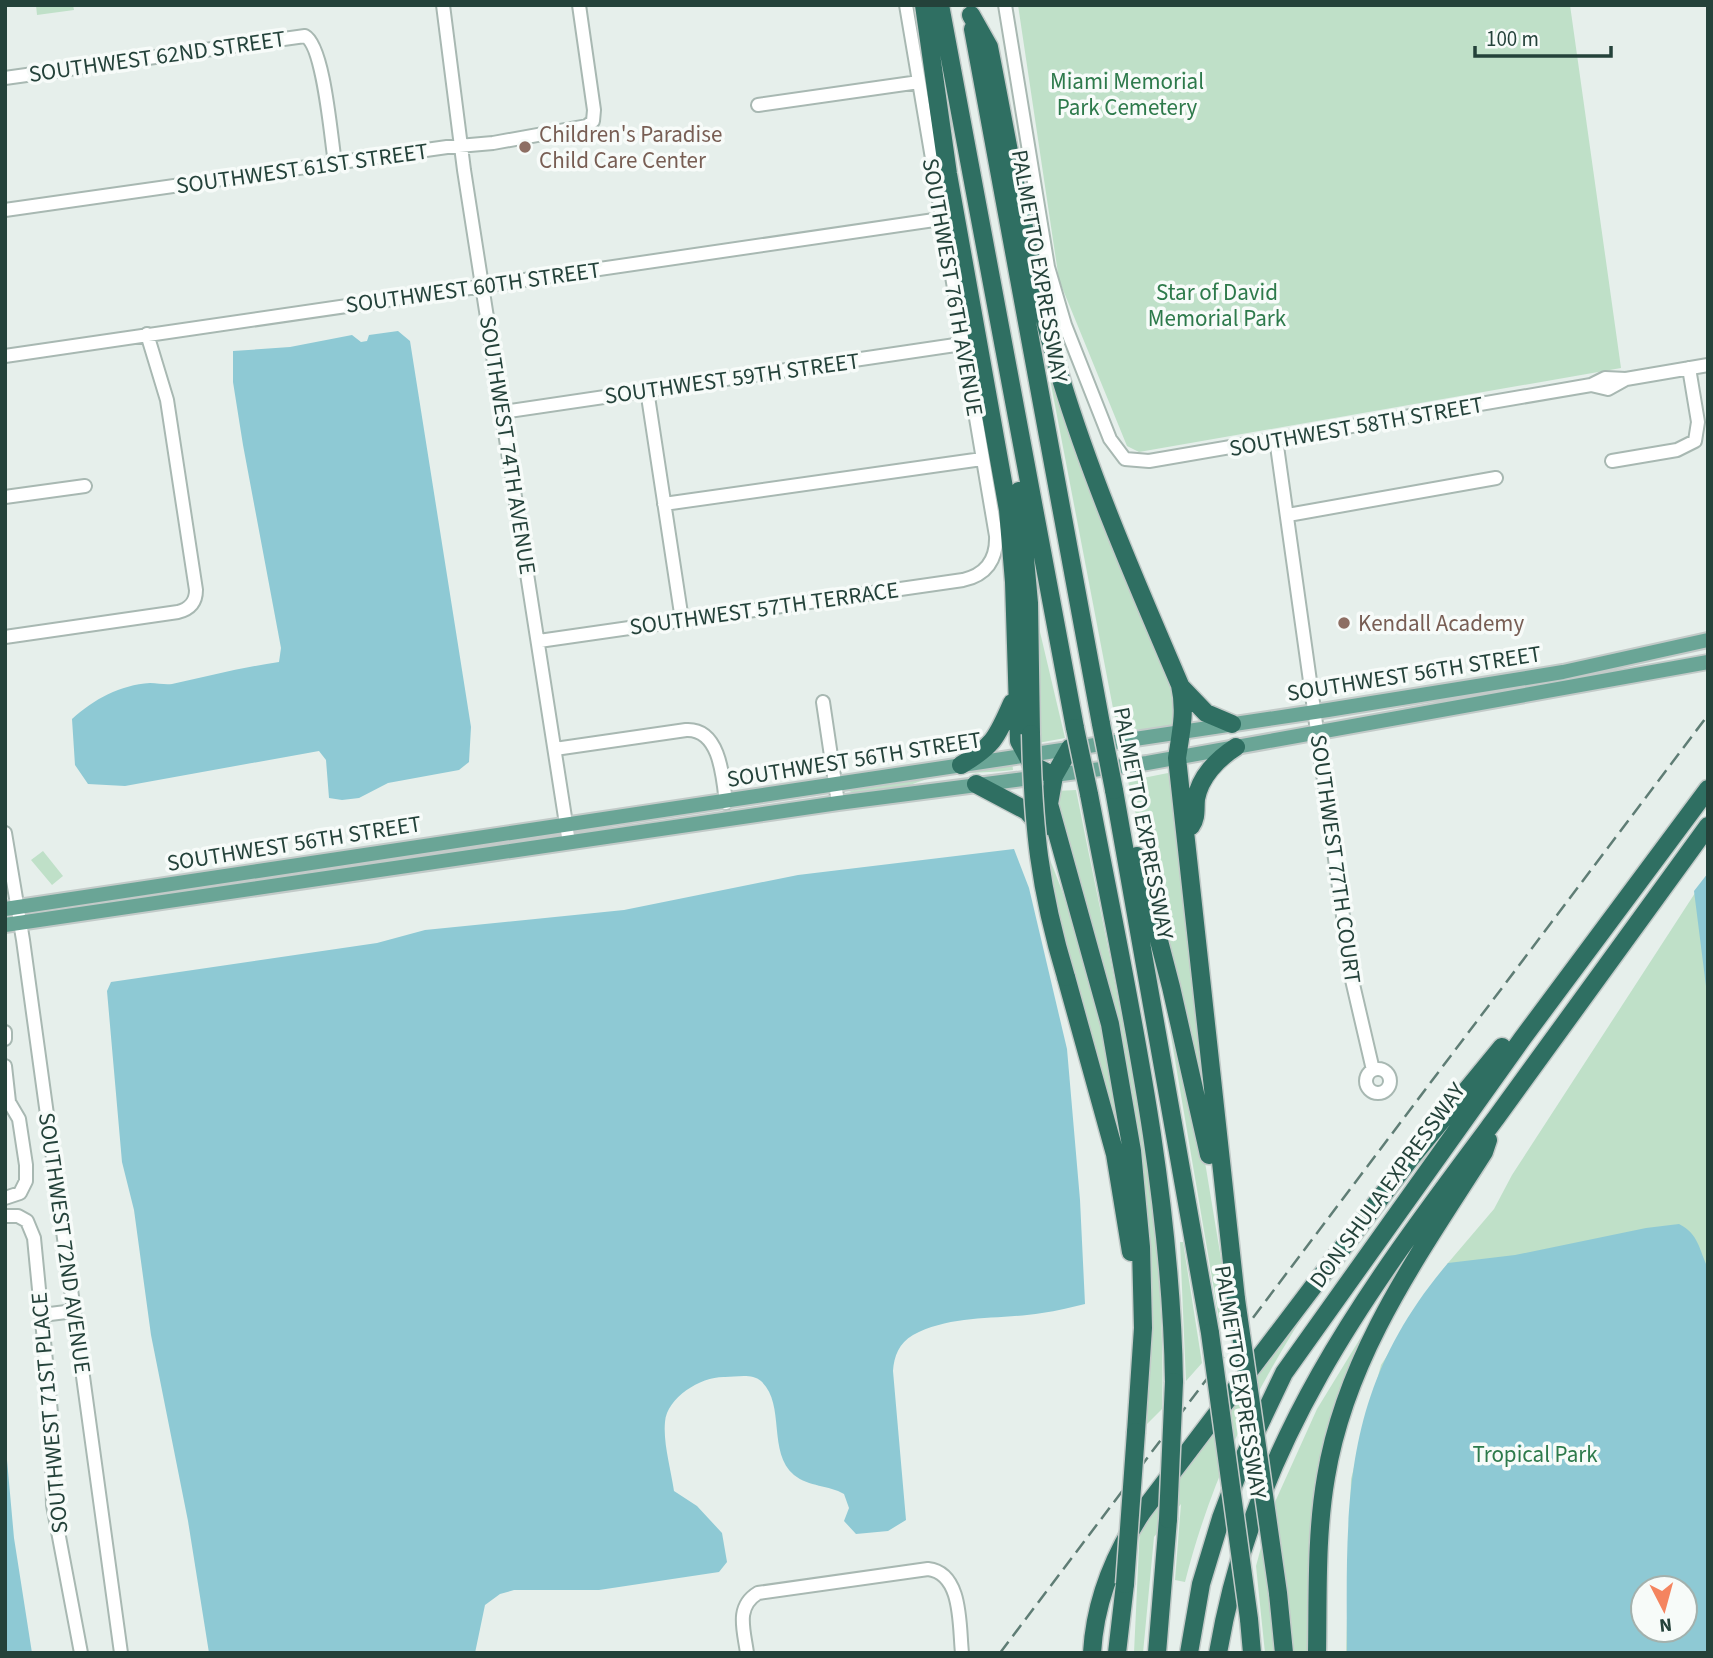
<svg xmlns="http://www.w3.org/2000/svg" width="1713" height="1658" viewBox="0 0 1713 1658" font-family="'Source Sans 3',sans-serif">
<rect width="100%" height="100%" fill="#e6efeb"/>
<path fill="#bfe0c8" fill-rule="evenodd" d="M36,5H73L74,10L37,15Z
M1018,5H1570L1621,368L1139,452L1127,446L1059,280Z
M1040,327L1177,702L1175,726L1152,730L1117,729Z
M1036,615L1065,738L1038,743Z
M1012,762L1013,770C988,773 960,772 935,777C908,783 876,804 849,791Z
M1173,772L1207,1099L1203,1100L1128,781Z
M1076,790C1116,993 1168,1200 1162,1409L1147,1424L1152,1271L1148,1267L1145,1203L1058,823L1056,791Z
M1045,848C1089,950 1111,1060 1126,1169L1063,946Z
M43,851L63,876L52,885L31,860Z
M1708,873V1653H1346L1351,1479L1381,1365L1448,1263L1494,1209L1512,1175ZM1643,1588H1685V1630H1643Z
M1164,995L1203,1150L1229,1307L1231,1317L1221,1331Z
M1180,1242H1183L1202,1363L1186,1381Z
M1322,1288C1259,1379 1212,1475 1185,1582L1175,1580L1181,1504L1154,1537L1143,1653H1134L1140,1525Z
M1369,1324L1372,1326L1342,1394L1311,1653H1294L1275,1502L1317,1409Z
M1263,1540L1275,1653H1265L1256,1566Z"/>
<path fill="#8ec9d4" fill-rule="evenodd" d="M398,331L410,341L471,727L469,762L459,770L388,783L359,798L342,800L329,798L326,760L319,751L125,786L88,784L75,765L72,719C94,699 120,685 150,683C158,683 165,685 172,684C208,676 244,667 279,662L281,648L243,445L233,382V351L290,347L352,335L361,342L367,341L369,335Z
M1014,849L1029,888L1067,1049L1080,1200L1085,1304C1071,1307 1057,1311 1042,1313C1000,1320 952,1314 913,1335C899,1343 894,1356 893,1371L906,1520L888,1531L856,1534L844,1521L849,1508L844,1494C829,1485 809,1487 794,1475C767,1452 786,1404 761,1381C752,1373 736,1377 725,1377C702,1376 667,1397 665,1422C663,1443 671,1470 674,1491L697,1506L722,1533L727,1562L719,1572L599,1590H514L500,1594L485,1605L475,1653H209L188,1521L151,1335L134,1210L122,1162L107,991L111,982L377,943L425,930L624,910L798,875Z
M1708,873V1002L1694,891Z
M1679,1224C1699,1234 1699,1250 1708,1268V1653H1347C1346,1498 1342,1388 1448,1263L1515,1255L1646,1228ZM1685,1588V1630H1643V1588Z
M5,1394L7,1460L14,1538L32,1653H5Z"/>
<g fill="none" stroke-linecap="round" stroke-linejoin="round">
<g stroke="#a8b8b2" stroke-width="16">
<path id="minor" d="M443,5L464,170L569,843
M1005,5L1048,267L1065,325L1110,439L1125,459L1149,461L1591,385L1605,378L1626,379L1708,365
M5,78L305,36C324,46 331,139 335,163
M758,105L919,82
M5,210L447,147L493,143L587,126L593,121L594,110L579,5
M5,356L941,219
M1591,385L1608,389L1626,379
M647,390L682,620
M503,412L962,344
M1276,439L1352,980L1373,1070
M1612,461L1677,450L1695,441L1698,422L1689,368
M5,497L85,486
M664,504L982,459
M1288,515L1496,478
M5,637L178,612C190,609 196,602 196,590L167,400L147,334
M539,641L963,580C986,575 997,560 996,536L906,5
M823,702L838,803
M555,749L686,730C720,728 723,777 726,803
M5,833L23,940L121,1653
M5,1032V1039
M5,1066L9,1102L19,1119L26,1165V1181L20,1193L5,1198
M1366 1081a12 12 0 1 1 24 0a12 12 0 1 1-24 0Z
M5,1216H18L27,1221L34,1238L51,1413L53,1505L81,1653
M42,1315L74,1311
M747,1653C744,1630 735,1607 758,1593L928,1569C963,1573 959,1627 962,1653"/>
</g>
<g stroke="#c2cac8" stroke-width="18">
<path id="major" d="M5,909L1328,710L1563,672L1708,640
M5,925L838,803L1147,763L1708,662"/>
</g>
<g stroke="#c2cac8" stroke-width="21">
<path id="highway" d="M924,5L948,174L1008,510L1014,582L1019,741L1032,765L1054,776
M940,5L1075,728
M971,15L989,47C1011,158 1029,271 1061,379C1093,484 1137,584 1180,685C1186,711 1181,732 1177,758L1236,1299
M973,29L1101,724
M1019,491L1029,603L1031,734
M1182,688L1206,713L1232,724
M1070,748L1054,776L1049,804L1110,1024L1132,1151L1141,1247L1143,1328L1136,1432
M961,765C995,745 997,736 1012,703
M976,784L1027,811L1042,828
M1114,790L1210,1333
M1089,794C1126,989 1171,1182 1174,1382
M1191,826C1197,818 1195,809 1196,799C1200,777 1217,759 1236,747
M1137,856L1171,987L1209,1155
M1066,977L1115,1154L1131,1252
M1278,1593L1284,1653
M1249,1619L1252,1653
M1092,1653C1095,1601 1114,1554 1143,1511L1410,1159L1502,1047
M1117,1653L1125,1584
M1157,1653L1168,1519
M1189,1653L1201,1584L1221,1518L1244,1457L1284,1373L1522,1039L1708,789
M1218,1653C1255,1437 1369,1288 1496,1118C1567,1021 1637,923 1708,826
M1317,1653C1318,1594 1316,1534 1326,1477C1346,1355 1419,1254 1484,1152L1488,1140"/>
</g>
<use href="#minor" stroke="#fff" stroke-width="12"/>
<use href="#major" stroke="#6aa596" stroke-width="14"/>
<use href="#highway" stroke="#2f6f62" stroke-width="18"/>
<path stroke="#5f7d75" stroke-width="2.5" stroke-dasharray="14 7" stroke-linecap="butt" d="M1000,1653L1708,715"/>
<g stroke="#c2cac8" stroke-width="21" stroke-linecap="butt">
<path id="highway-bridge" d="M1101,724L1114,790
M1075,728L1089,794
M1031,734C1033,826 1039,888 1066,977
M1236,1299L1278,1593
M1210,1333L1249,1619
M1168,1519L1174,1382
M1125,1584L1136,1432"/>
</g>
<use href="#highway-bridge" stroke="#2f6f62" stroke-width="18"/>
</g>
<g fill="#8d6e63" stroke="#f7fbf9" stroke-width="2.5">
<circle cx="525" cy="147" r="7"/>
<circle cx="1344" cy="623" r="7"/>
</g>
<g text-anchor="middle" stroke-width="7" stroke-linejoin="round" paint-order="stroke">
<g font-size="23" fill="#24423a" stroke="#f7fbf9">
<text transform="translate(157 56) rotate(-8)" y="8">SOUTHWEST 62ND STREET</text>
<text transform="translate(302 168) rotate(-8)" y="8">SOUTHWEST 61ST STREET</text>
<text transform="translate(1040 266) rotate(80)" y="8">PALMETTO EXPRESSWAY</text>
<text transform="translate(473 287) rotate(-8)" y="8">SOUTHWEST 60TH STREET</text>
<text transform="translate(953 287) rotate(80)" y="8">SOUTHWEST 76TH AVENUE</text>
<text transform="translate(732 378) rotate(-8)" y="8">SOUTHWEST 59TH STREET</text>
<text transform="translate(1356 426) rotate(-10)" y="8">SOUTHWEST 58TH STREET</text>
<text transform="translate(508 445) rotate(81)" y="8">SOUTHWEST 74TH AVENUE</text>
<text transform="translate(764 608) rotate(-8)" y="8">SOUTHWEST 57TH TERRACE</text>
<text transform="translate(1414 673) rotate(-9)" y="8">SOUTHWEST 56TH STREET</text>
<text transform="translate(854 759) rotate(-9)" y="8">SOUTHWEST 56TH STREET</text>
<text transform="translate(1144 823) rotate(79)" y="8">PALMETTO EXPRESSWAY</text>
<text transform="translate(294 843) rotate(-9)" y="8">SOUTHWEST 56TH STREET</text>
<text transform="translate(1336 859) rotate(82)" y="8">SOUTHWEST 77TH COURT</text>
<text transform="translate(1387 1185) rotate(-54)" y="8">DON SHULA EXPRESSWAY</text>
<text transform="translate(65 1243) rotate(82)" y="8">SOUTHWEST 72ND AVENUE</text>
<text transform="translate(1241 1382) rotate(81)" y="8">PALMETTO EXPRESSWAY</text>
<text transform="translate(49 1413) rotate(-95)" y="8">SOUTHWEST 71ST PLACE</text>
</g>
<g font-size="23" fill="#2d7a4b" stroke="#f7fbf9">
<text x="1127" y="89">Miami Memorial<tspan x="1127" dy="26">Park Cemetery</tspan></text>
<text x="1217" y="300">Star of David<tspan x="1217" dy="26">Memorial Park</tspan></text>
<text x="1535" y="1462">Tropical Park</text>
</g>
<g font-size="23" fill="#785e54" stroke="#f7fbf9" text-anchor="start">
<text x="539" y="142">Children's Paradise<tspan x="539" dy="26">Child Care Center</tspan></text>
<text x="1358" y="631">Kendall Academy</text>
</g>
</g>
<rect width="1713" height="1658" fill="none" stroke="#24423a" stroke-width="14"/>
<g transform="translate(1664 1609) rotate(174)"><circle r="33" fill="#f7fbf9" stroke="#a3b1ad" stroke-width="2"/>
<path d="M0-5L12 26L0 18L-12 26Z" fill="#f4845f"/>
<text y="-10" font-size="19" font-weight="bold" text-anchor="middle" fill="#24423a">N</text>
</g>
<path d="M1475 46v10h136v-10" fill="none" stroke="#24423a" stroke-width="3.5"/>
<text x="1486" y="46" font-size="21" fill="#24423a" stroke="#f7fbf9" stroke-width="5" paint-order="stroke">100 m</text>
</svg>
